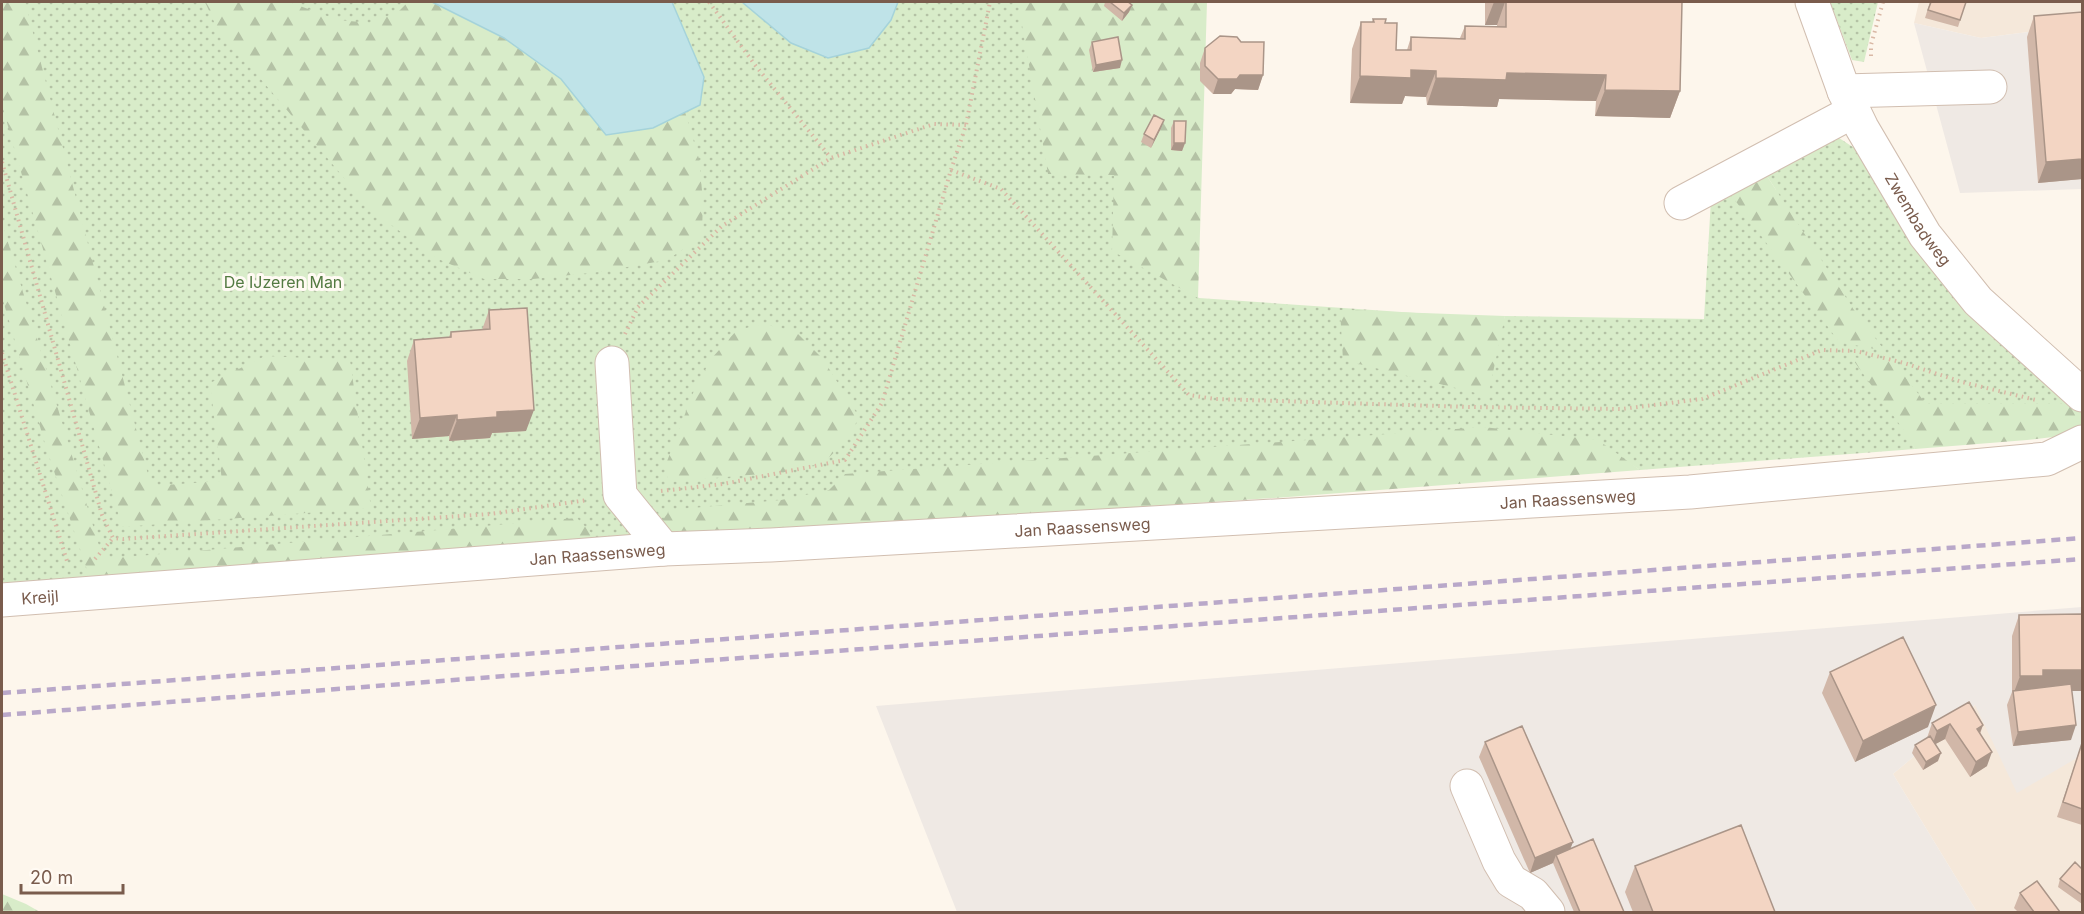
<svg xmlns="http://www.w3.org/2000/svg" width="2084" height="914" viewBox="0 0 2084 914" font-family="Inter,sans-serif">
<defs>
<pattern id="grass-dots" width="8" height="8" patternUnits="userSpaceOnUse" patternTransform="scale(1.5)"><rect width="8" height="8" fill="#d8ecc9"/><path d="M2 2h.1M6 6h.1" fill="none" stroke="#b4c2a5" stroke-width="1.8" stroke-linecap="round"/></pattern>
<pattern id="forest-firs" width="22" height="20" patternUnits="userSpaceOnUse" patternTransform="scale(1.5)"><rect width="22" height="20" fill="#d8ecc9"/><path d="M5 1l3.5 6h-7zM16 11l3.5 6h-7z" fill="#b4c2a5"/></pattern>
</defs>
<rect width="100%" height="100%" fill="#fdf6ec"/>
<path fill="#f5e8da" d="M1919,2H2082V25L1981,38L1914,23Z
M1975,705L2082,755V912H1977L1893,774Z"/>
<path fill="#efe9e4" d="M1914,23L1981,38L2082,25V189L1960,193Z
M2082,607V755L2017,793L1975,705L1893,774L1977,912H957L876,706Z"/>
<path fill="url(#grass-dots)" d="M2,2H1089L1179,287L1199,298L1504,319L1505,316L1704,319L1711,199L1729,192L1776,190L1765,173L1839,138L1859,151L2078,404H2057L1910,438L1915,449L1640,470L1629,463L1015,515L2,583Z
M1830,2H1878L1864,62L1852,60Z"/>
<path fill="url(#forest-firs)" d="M2,2H25L151,486L222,481L210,383L265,356L350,360L371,508L122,527L2,105Z
M205,2H289L338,20L371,23L399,11L408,2H432L504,38L561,79L606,135L653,128L685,112L699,159L703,201L702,231L688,246L667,260L599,272L533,279H484L436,258L371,210L216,26Z
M1018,2H1207L1198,298L1112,251L1114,175L1048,174Z
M1765,173L1854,310L1885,351L1839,342L1729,192Z
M2,222L103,559L577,518L600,542L89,576L46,447L2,297Z
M1340,310L1505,316L1488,396L1343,360Z
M764,324L796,332L823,359L859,417L858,420L841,446L823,463L785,472L668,482L666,464L693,393L711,359L737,330Z
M1851,357L1894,362L1926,404H2078L2082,411V426L2070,435L2027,440L1915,449L1905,432Z
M1483,427L1598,440L1640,470L1288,497L649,539L670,510L781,500L829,490L845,474Z
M2,894L26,904L40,912H2Z"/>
<path fill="#bfe3e8" stroke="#a5d3da" stroke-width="1.5" d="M432,2H672L704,77L700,105L653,128L606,135L561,79L504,38Z
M742,2H898L891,20L869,48L828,58L791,43Z"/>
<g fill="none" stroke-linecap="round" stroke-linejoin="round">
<g stroke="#d1beb0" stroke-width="35">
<g id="minor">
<path id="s1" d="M1812,2L1844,91L1862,128L1925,235L1978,301L2082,395"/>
<path d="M1844,91L1990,87"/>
<path d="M1681,203L1854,111"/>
<path d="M612,363L620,495L664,549"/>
<path id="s2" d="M2,600L664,549L771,545L1690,492L2047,459L2082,442"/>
<path d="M1467,786L1499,861L1511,881L1533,894L1548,912"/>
</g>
</g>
<path stroke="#d9b8a5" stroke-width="4" stroke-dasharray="1.5 4.5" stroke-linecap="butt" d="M709,2L755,65L831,158
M1871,56V45L1883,2
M2,162L102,515L113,538L123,539L490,514L588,500
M951,170L1001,189L1189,395L1215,399L1470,407L1621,409L1702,399L1822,350L1856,351L1904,363L1962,382L2036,400
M625,334L638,307L722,226L831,158L934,124L966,125
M2,353L67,561
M661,491L723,484L845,460L882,403L951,170L966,125L990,2
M95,559L113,538"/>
<use href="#minor" stroke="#fff" stroke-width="33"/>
<path stroke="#b9a8c9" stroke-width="4.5" stroke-dasharray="9 6" stroke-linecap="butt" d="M2,693L2082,538
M2,715L686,662L2082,559"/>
</g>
<path fill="#d1b7a8" d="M1105,2H1128L1132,5L1129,12L1122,21L1104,6Z
M1485,2H1682L1680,91L1670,118L1595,116L1596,101L1499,99L1497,107L1427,105L1426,97L1405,96L1402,104L1350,103L1352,49L1361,22H1372L1373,19L1385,23L1396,50H1407L1411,37L1460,38L1465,26L1497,27V25H1485Z
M1930,2H1966L1958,27L1925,18Z
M2082,12V179L2038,183L2027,37L2034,16Z
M1092,42L1120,68L1093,72L1089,50Z
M1205,48L1263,75L1258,90L1235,89L1231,94H1213L1200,81V63Z
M1174,121L1185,143L1182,151L1171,150V128Z
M1161,128L1151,148L1141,142L1144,134Z
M489,310L526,431L492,433L490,438L449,441V436L412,439L407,361L414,340L449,337L451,332L482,330Z
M2082,614V691H2072L2071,740L2013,746L2007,705L2012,692V636L2019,615Z
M1830,672L1928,727L1855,762L1822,693Z
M1932,723L1983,725L1980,734L1987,766L1970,777L1945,739L1935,744L1938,761L1923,770L1912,753L1915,745L1927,738Z
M1485,742L1573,842L1570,849L1624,912H1574L1553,863L1530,873L1479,757Z
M2082,743V825L2057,817Z
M1635,866L1775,912H1633L1625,892Z
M2082,869V904L2058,887L2060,879Z
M2020,893L2060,912H2018L2014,908Z"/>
<path fill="#aa9588" d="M1494,2H1505L1497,25H1485Z
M1132,5L1129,12L1122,21L1124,13Z
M1122,60L1120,68L1093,72L1096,65Z
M1411,70L1436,71L1426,97L1405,96L1402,104L1350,103L1360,76Z
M1507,73L1606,75L1596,101L1499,99L1497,107L1427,105L1436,78Z
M1240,75H1263L1258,90L1235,89L1231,94H1213L1218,79Z
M1605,90L1680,91L1670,118L1595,116Z
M1164,120L1161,128L1151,148L1154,140Z
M1174,143H1185L1182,151L1171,150Z
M2082,159V179L2038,183L2046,162Z
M534,410L526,431L492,433L490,438L449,441L457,420L497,412Z
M457,415L449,436L412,439L420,418Z
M2043,670H2082V691H2037L2013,695L2020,676Z
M1936,705L1928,727L1855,762L1863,741Z
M1950,724L1945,739L1932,746L1937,731Z
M1983,725L1977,740V729Z
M2076,725L2071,740L2013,746L2018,732Z
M1992,752L1987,766L1970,777L1976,762Z
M1941,753L1938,761L1923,770L1926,762Z
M1573,842L1567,857L1556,855L1553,863L1530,873L1535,858Z"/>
<path fill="#f3d5c3" stroke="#aa9588" stroke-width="1.5" d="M1110,2H1128L1132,5L1124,13Z
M1506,2H1682L1680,91L1605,90L1606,75L1507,73L1506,80L1436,78V71L1411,70V78L1360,76L1361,22H1374L1373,19H1386L1385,23H1397L1396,50H1411V37L1465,39V26L1506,27Z
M1931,2H1966L1960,20L1928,10Z
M2082,12V159L2046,162L2034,16Z
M1220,36L1237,37L1241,42H1264L1263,75H1240L1237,79H1218L1205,66V48Z
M1118,37L1122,60L1096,65L1092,42Z
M1154,115L1164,120L1154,140L1144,134Z
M1174,121H1186L1185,143H1174Z
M527,308L534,410L497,412V417L457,420V415L420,418L414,340L451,337V332L490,329L489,310Z
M2082,614V670H2043V676H2020L2019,615Z
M1903,637L1936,705L1863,741L1830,672Z
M2071,684L2076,725L2018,732L2013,691Z
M1969,702L1983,725L1977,729L1992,752L1976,762L1950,724L1937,731L1932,723Z
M1522,726L1573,842L1535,858L1485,742Z
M1930,736L1941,753L1926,762L1915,745Z
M2082,743V809L2063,802Z
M1741,825L1775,912H1653L1635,866Z
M1593,839L1624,912H1580L1556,855Z
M2075,862L2082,869V895L2060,879Z
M2037,881L2060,912H2034L2020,893Z"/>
<g text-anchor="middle" stroke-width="6" stroke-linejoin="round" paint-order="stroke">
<g font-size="16" fill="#7a5c4d" stroke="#fffaf3">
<text dy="6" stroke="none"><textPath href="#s1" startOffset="243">Zwembadweg</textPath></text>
<text dy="6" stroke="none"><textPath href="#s2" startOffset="1569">Jan Raassensweg</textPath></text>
<text dy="6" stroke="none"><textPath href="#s2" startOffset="1083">Jan Raassensweg</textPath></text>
<text dy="6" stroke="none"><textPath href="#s2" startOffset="597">Jan Raassensweg</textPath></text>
<text dy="6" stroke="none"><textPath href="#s2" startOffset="38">Kreijl</textPath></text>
</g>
<g font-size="16" fill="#537a41" stroke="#fffaf3">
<text x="283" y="288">De IJzeren Man</text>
</g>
</g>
<rect width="2084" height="914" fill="none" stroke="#7a5c4d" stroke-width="6"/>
<path d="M21 884v9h102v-9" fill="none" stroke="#7a5c4d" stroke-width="3"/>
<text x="30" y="884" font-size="18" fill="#7a5c4d" stroke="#fffaf3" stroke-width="4.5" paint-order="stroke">20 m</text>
</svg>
